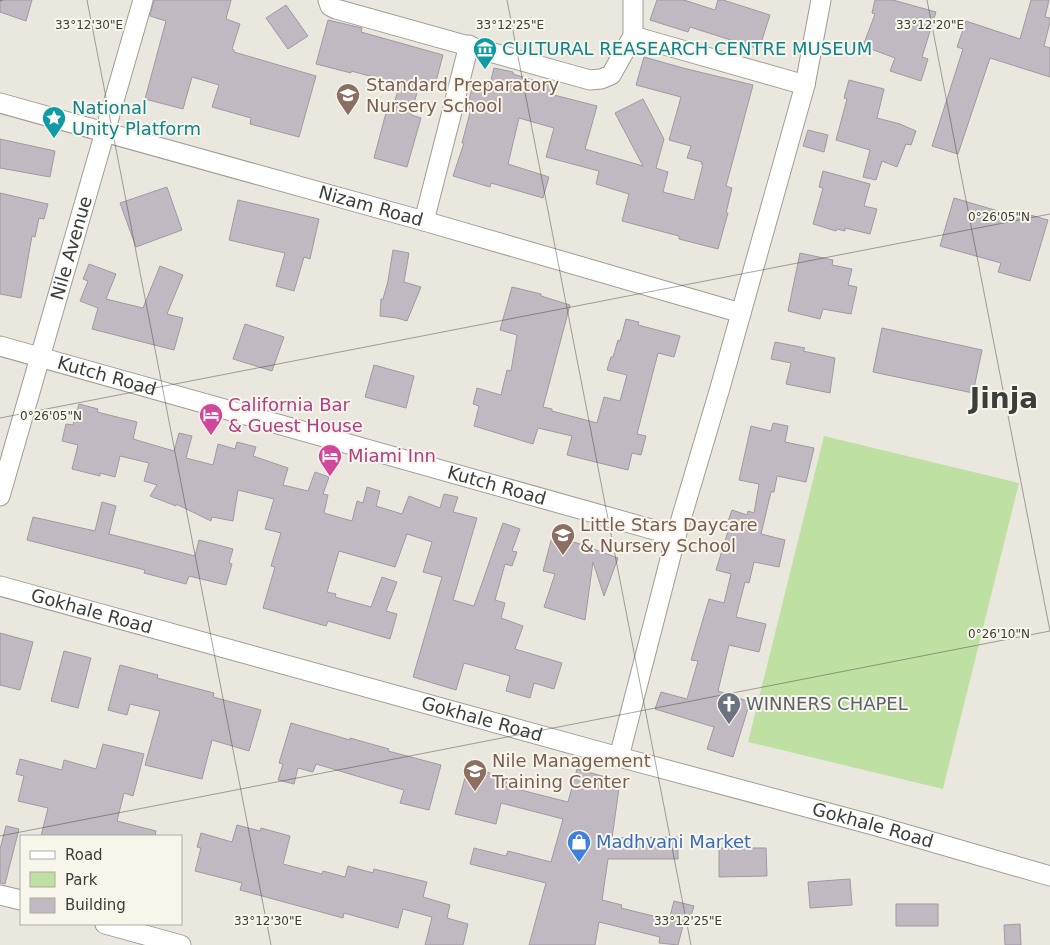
<svg xmlns="http://www.w3.org/2000/svg" width="1050" height="945" viewBox="0 0 1050 945" font-family="'DejaVu Sans',sans-serif">
<rect width="100%" height="100%" fill="#eae8de"/>
<path fill="#bfe0a3" d="M824,436L1019,483L943,789L748,742Z"/>
<path fill="#c0b9c1" stroke="#a099a1" d="M0,0H32L26,21L0,12Z
M154,0H231L226,19L240,24L232,49L234,50V52L316,76L299,137L250,124L251,118L212,107L219,85L192,77L183,109L145,99L166,21L150,16Z
M657,0H684L715,10L718,0H723L770,15L759,49L690,27L688,32L650,20Z
M875,0H893L936,12L922,57L928,59L921,81L890,71L895,58L863,46L875,14L872,13Z
M1031,0H1049L1045,17L1050,18V22L1044,46L1050,48V77L990,58L958,154L932,146L963,49L957,47L966,21L1020,39Z
M286,5L308,36L288,49L266,18Z
M328,20L362,28L361,32L443,55L435,85L420,81L411,115L421,118L407,167L374,158L387,109L392,110L400,84L351,71V73L316,64Z
M644,57L683,68L753,85L726,186L732,188L726,213H728L718,249L679,239V236L622,221L629,194L596,184L599,171L546,157L554,128L519,118L508,164L549,177L543,198L491,183L490,187L453,176L464,143H462L471,109L467,108L474,80L490,84L494,68L513,72V74L556,87L554,95L597,106L585,149L643,166L615,113L643,99L664,139L656,168L668,172L663,192L694,200L703,164H701L702,162L687,158L691,146L669,140L681,97L636,85Z
M849,80L884,89L877,118L900,124L916,131L911,145L906,144L897,167L882,161L876,180L863,177L870,150L836,140L847,99L844,98Z
M808,130L828,135L824,152L803,146Z
M0,139L55,151L50,177L0,168Z
M823,171L870,184L864,206L877,209L870,234L845,228V231L837,229L836,231L813,224L823,188L819,187Z
M167,187L182,230L136,247L120,203Z
M0,193L48,204L44,219L39,218L35,237L32,236L21,298L0,294Z
M954,198L1015,216L1016,211L1048,220L1030,281L998,272L1001,263L940,246Z
M238,200L319,219L310,259L304,257L294,291L276,286L285,253L229,240Z
M393,250L409,253L404,282L421,287L407,321L397,318L380,316L381,299H383L388,281Z
M800,253L833,260L832,265L852,269L848,285L857,287L851,314L823,309L820,319L788,311Z
M89,264L116,274L106,299L143,308L160,266L183,275L167,314L183,318L174,350L92,329L98,308L80,301L88,281L83,279Z
M512,287L541,294V296L570,305L543,407L552,409V411L597,423L604,397L620,401L627,375L607,370L611,357H613L618,340L620,341L626,319L639,322L638,325L680,336L674,357L658,353L637,434L646,436L641,455L632,453L628,470L567,455L572,436L538,428L533,444L474,426L479,406L473,404L477,388L501,395L507,370L511,371L517,335L500,330Z
M245,324L284,337L272,371L233,359Z
M882,328L982,350L973,393L873,372Z
M775,342L805,348L803,351L835,358L830,393L786,384L791,363L771,359Z
M374,365L414,376L406,408L365,397Z
M79,404L98,409L97,412L137,422L133,439L174,451L179,433L192,436L186,458L213,465L218,444L235,449L237,442L256,447L253,456L288,468L283,485L308,491L315,472L329,477L323,494L328,495L324,513L352,521L357,501L363,503L367,487L380,491L376,506L402,514L409,496L440,508L444,494L458,497L453,512L477,518L453,600L474,606L503,523L520,529L512,551L517,552L512,566L505,564L495,600L505,603L501,618L523,626L515,649L562,663L554,689L534,683L530,698L506,691L510,676L464,663L456,690L413,677L442,577L423,572L432,542L407,534L395,567L339,551L327,592L336,594L335,597L371,607L382,577L397,582L386,611L397,614L390,639L328,621L326,626L263,608L275,567L271,566L281,533L265,529L274,499L238,490L233,521L212,517L211,521L176,504V506L150,496L157,485L144,481L149,463L120,456L115,477L100,473V476L72,469L78,445L62,441L66,424L73,425Z
M773,423L788,426L785,442L814,448L806,482L777,476L774,492H771L761,534L785,540L779,567L754,562L749,583L745,582L736,617L766,624L759,652L729,645L718,691L750,702L733,757L707,749L714,727L655,709L661,692L687,699L698,661L691,660L709,599L724,603L731,574L716,570L729,528L726,527L732,510L747,515L748,511L754,513L759,484L739,480L751,426L771,431Z
M102,502L116,506L109,534L195,556L199,540L233,549L229,563L232,564L226,585L189,576L186,584L144,573L145,570L27,540L33,517L95,531Z
M552,537L577,543L618,558L604,596L593,562L585,620L544,607L555,574L543,571Z
M0,633L33,642L20,690L0,685Z
M64,651L91,658L78,708L51,701Z
M120,665L158,675L157,678L214,693L213,697L261,710L249,751L212,740L202,779L145,765L160,711L130,704L127,715L108,710Z
M291,723L350,740V738L389,749L388,751L441,765L429,810L400,803L404,790L316,764L313,772L298,768L294,784L278,780L283,764L279,763Z
M103,744L144,754L133,796L124,793L117,821L156,831L155,836H41L48,808L18,801L24,776L16,774L20,759L62,770L64,760L96,769Z
M468,767L508,778L505,786L568,802L577,769L620,781L612,838L678,837V859H608L602,900L622,905L621,908L669,920L674,901L694,906L690,919L685,918L678,945L659,943L660,937L599,922L595,945H529L546,883L470,864L474,848L506,856L508,851L551,862L563,819L501,803L496,824L455,814Z
M237,825L260,831L261,828L290,836L283,864L322,874L323,871L345,877L348,866L373,873L374,869L427,882L423,897L450,905L447,918L468,924L463,945H425L432,917L403,909L398,928L344,913L343,918L240,890L242,883L195,871L201,848L197,847L201,833L232,842Z
M6,826L19,829L5,884L0,883V849Z
M719,848H766L767,876L719,877Z
M850,879L852,905L810,908L808,882Z
M896,904H938V926H896Z
M1020,924L1021,945H1005L1004,925Z"/>
<g fill="none" stroke-linecap="round" stroke-linejoin="round">
<g stroke="#9f9d93" stroke-width="21">
<g id="street">
<path d="M328,0L330,6L336,9L590,80L601,79L611,75L633,36V0"/>
<path d="M633,36L805,85"/>
<path id="s1" d="M0,103L424,221L741,313"/>
<path d="M424,221L469,45"/>
<path id="s2" d="M0,346L676,536"/>
<path id="s3" d="M0,496L143,0"/>
<path id="s4" d="M0,586L619,757L877,826L1050,876"/>
<path d="M619,757L676,536L720,388L805,85L821,0"/>
<path d="M0,895L21,900"/>
<path d="M105,924L181,945"/>
</g>
</g>
<use href="#street" stroke="#fff" stroke-width="19"/>
</g>
<path fill="none" stroke="#3d3d39" stroke-width="1" stroke-opacity="0.45" d="M87,0L271,945M507,0L691,945M927,0L1050,631M0,1L3,0M0,418L1050,214M0,836L1050,631"/>
<defs>
<g id="museum-pin" transform="scale(1.25)"><path d="M0 17L-7.5 6A9.5 9.5 0 1 1 7.5 6Z" fill="#0f9aa8" stroke="#f8f6eb"/><path d="M0-6L6-3V-2H-6V-3ZM-5-1h2V3h-2ZM-1-1h2V3h-2ZM3-1h2V3H3ZM-6 4H6V6H-6Z" fill="#fff"/></g>
<g id="school-pin" transform="scale(1.25)"><path d="M0 17L-7.5 6A9.5 9.5 0 1 1 7.5 6Z" fill="#8d6e63" stroke="#f8f6eb"/><path d="M0-5L7-2L0 1L-7-2ZM-4 1L0 2.5L4 1V4Q0 6-4 4Z" fill="#fff"/></g>
<g id="sight-pin" transform="scale(1.25)"><path d="M0 17L-7.5 6A9.5 9.5 0 1 1 7.5 6Z" fill="#0f9aa8" stroke="#f8f6eb"/><path d="M0-6L1.8-2.2L6-1.7L2.9 1.2L3.7 5.4L0 3.3L-3.7 5.4L-2.9 1.2L-6-1.7L-1.8-2.2Z" fill="#fff"/></g>
<g id="hotel-pin" transform="scale(1.25)"><path d="M0 17L-7.5 6A9.5 9.5 0 1 1 7.5 6Z" fill="#d1479c" stroke="#f8f6eb"/><path d="M-6-4.5h1.5V1H6V5H4.5V3h-9V5H-6ZM-4 0a1.8 1.8 0 1 1 3.6 0ZM.5 0V-2.5h3Q6-2.5 6 0Z" fill="#fff"/></g>
<g id="church-pin" transform="scale(1.25)"><path d="M0 17L-7.5 6A9.5 9.5 0 1 1 7.5 6Z" fill="#6b7280" stroke="#f8f6eb"/><path d="M-1.2-6h2.4v3.5h3.3v2.4h-3.3V6h-2.4V-.1h-3.3v-2.4h3.3Z" fill="#fff"/></g>
<g id="university-pin" transform="scale(1.25)"><path d="M0 17L-7.5 6A9.5 9.5 0 1 1 7.5 6Z" fill="#8d6e63" stroke="#f8f6eb"/><path d="M0-5L7-2L0 1L-7-2ZM-4 1L0 2.5L4 1V4Q0 6-4 4Z" fill="#fff"/></g>
<g id="shop-pin" transform="scale(1.25)"><path d="M0 17L-7.5 6A9.5 9.5 0 1 1 7.5 6Z" fill="#3f7fe0" stroke="#f8f6eb"/><path d="M-5-2.5h2.3a2.7 3.5 0 0 1 5.4 0H5L5.5 6h-11ZM-1.5-2.5h3a1.5 2.3 0 0 0-3 0Z" fill="#fff"/></g>
</defs>
<g fill-rule="evenodd">
<use href="#museum-pin" x="485" y="49"/>
<use href="#school-pin" x="348" y="95"/>
<use href="#sight-pin" x="54" y="118"/>
<use href="#hotel-pin" x="211" y="415"/>
<use href="#hotel-pin" x="330" y="456"/>
<use href="#school-pin" x="563" y="535"/>
<use href="#church-pin" x="729" y="704"/>
<use href="#university-pin" x="475" y="771"/>
<use href="#shop-pin" x="579" y="842"/>
</g>
<g text-anchor="middle" stroke-width="4" stroke-linejoin="round" paint-order="stroke">
<g font-size="18" fill="#0d838f" stroke="#f8f6eb" text-anchor="start">
<text x="502" y="55">CULTURAL REASEARCH CENTRE MUSEUM</text>
<text x="72" y="114">National<tspan x="72" dy="21">Unity Platform</tspan></text>
</g>
<g font-size="18" fill="#785e54" stroke="#f8f6eb" text-anchor="start">
<text x="366" y="91">Standard Preparatory<tspan x="366" dy="21">Nursery School</tspan></text>
<text x="580" y="531">Little Stars Daycare<tspan x="580" dy="21">&amp; Nursery School</tspan></text>
<text x="492" y="767">Nile Management<tspan x="492" dy="21">Training Center</tspan></text>
</g>
<g font-size="18" fill="#3d3d39" stroke="#f8f6eb">
<text dy="6" stroke="none"><textPath href="#s1" startOffset="385">Nizam Road</textPath></text>
<text dy="6" stroke="none"><textPath href="#s3" startOffset="258">Nile Avenue</textPath></text>
<text dy="6" stroke="none"><textPath href="#s2" startOffset="111">Kutch Road</textPath></text>
<text dy="6" stroke="none"><textPath href="#s2" startOffset="516">Kutch Road</textPath></text>
<text dy="6" stroke="none"><textPath href="#s4" startOffset="95">Gokhale Road</textPath></text>
<text dy="6" stroke="none"><textPath href="#s4" startOffset="500">Gokhale Road</textPath></text>
<text dy="6" stroke="none"><textPath href="#s4" startOffset="905">Gokhale Road</textPath></text>
</g>
<g font-size="18" fill="#b23c85" stroke="#f8f6eb" text-anchor="start">
<text x="228" y="411">California Bar<tspan x="228" dy="21">&amp; Guest House</tspan></text>
<text x="348" y="462">Miami Inn</text>
</g>
<g font-size="18" fill="#5b616d" stroke="#f8f6eb" text-anchor="start">
<text x="746" y="710">WINNERS CHAPEL</text>
</g>
<g font-size="18" fill="#366cbe" stroke="#f8f6eb" text-anchor="start">
<text x="596" y="848">Madhvani Market</text>
</g>
<g font-size="28" font-weight="bold" fill="#3d3d39" stroke="#f8f6eb">
<text x="1004" y="408">Jinja</text>
</g>
</g>
<g font-size="12" text-anchor="middle" fill="#3d3d39" stroke="#f8f6eb" stroke-width="4" stroke-linejoin="round" paint-order="stroke">
<text x="89" y="29">33°12'30"E</text>
<text x="510" y="29">33°12'25"E</text>
<text x="930" y="29">33°12'20"E</text>
<text x="999" y="221">0°26'05"N</text>
<text x="51" y="420">0°26'05"N</text>
<text x="999" y="638">0°26'10"N</text>
<text x="268" y="925">33°12'30"E</text>
<text x="688" y="925">33°12'25"E</text>
</g>
<rect x="20" y="835" width="162" height="90" fill="#f8f6eb" stroke="#adaca4"/>
<rect x="30" y="851" width="25" height="8" fill="#ffffff" stroke="#adaca4"/>
<text x="65" y="860" font-size="15" fill="#3d3d39">Road</text>
<rect x="30" y="872" width="25" height="15" fill="#bfe0a3" stroke="#adaca4"/>
<text x="65" y="885" font-size="15" fill="#3d3d39">Park</text>
<rect x="30" y="898" width="25" height="15" fill="#c0b9c1" stroke="#adaca4"/>
<text x="65" y="910" font-size="15" fill="#3d3d39">Building</text>
</svg>
